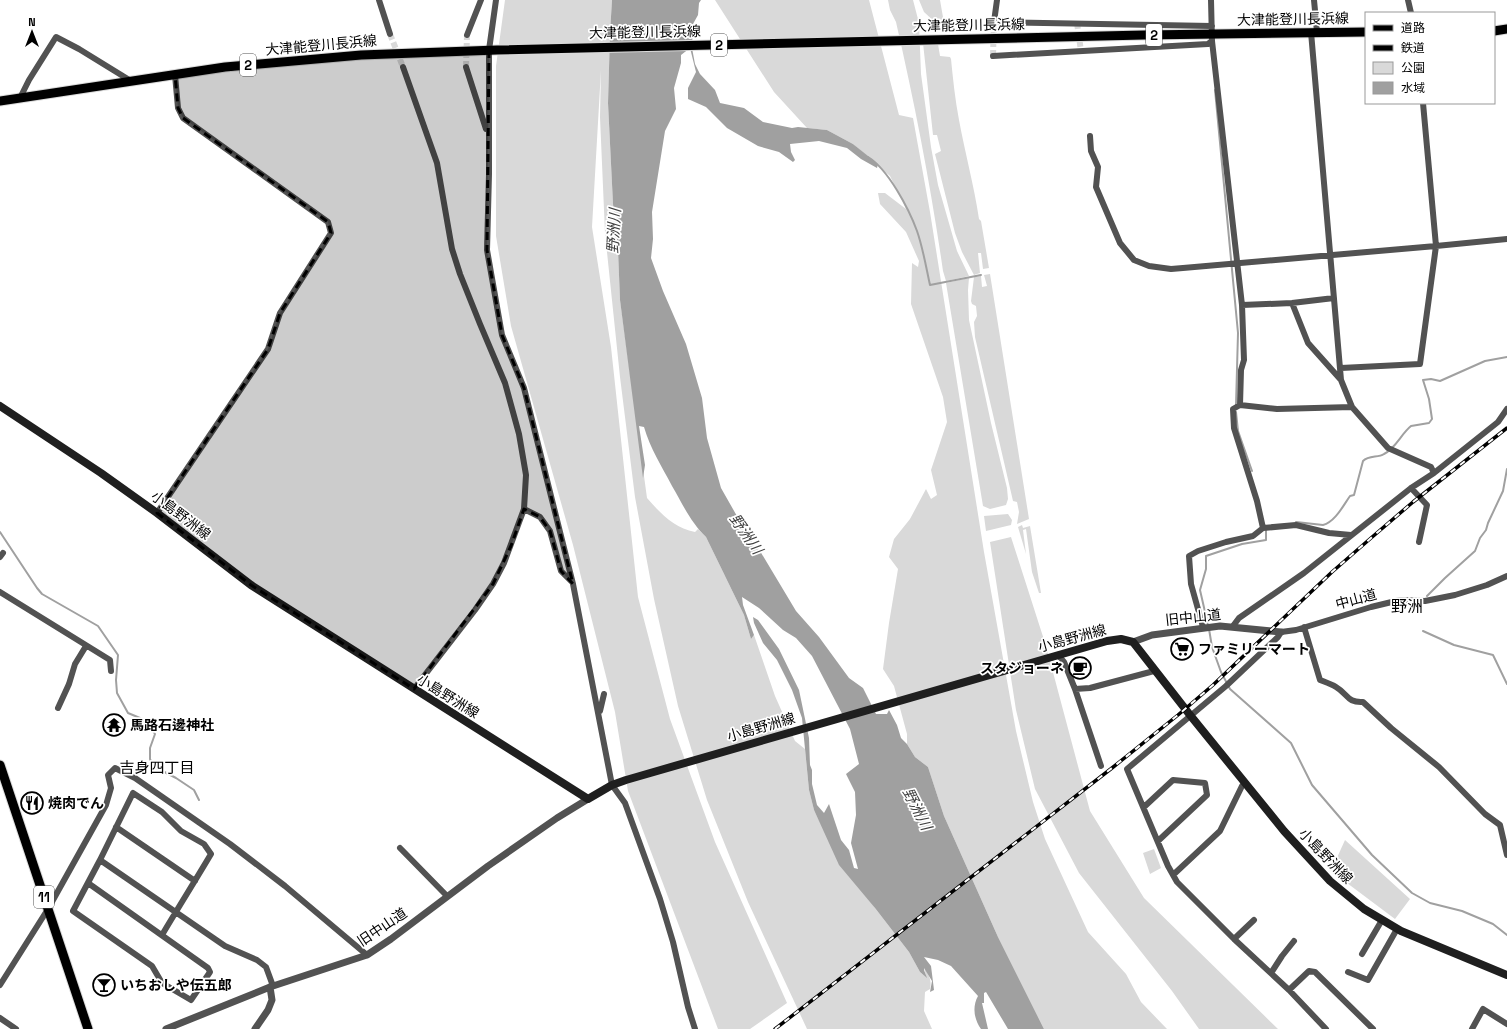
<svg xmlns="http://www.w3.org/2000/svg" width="1507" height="1029" viewBox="0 0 1507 1029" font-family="'Space Grotesk','Noto Sans JP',sans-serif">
<rect width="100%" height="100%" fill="#fff"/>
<path fill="#d9d9d9" d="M505,0H612L610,33L608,103L613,204L618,250L620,300L647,498C660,513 674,528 695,532L698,529L706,537L744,615L751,639L754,635L775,696L795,741L805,749L809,790L814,810L827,836L875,908L909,952L920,972L926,977L924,967C929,975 932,980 930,989L925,992L924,1011L932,1029H807L748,902L707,800L678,706L654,599L635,497L620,377L605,233L600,117L601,70L592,227L611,347L638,597L670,719L715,842L787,1003L750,1029H718L628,791L615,712L573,545L511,326L496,236V66Z
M715,0H869L899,115L913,118L930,212L984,552L1016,731L1033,802L1045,839L1088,932L1126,974L1141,1002L1167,1029H1044L998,937L944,816L928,767L915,757L907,744V734L894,686L883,669L889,623L898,569L889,557L894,539L910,519L926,489L931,499L937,495L931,470L947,422L943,397L911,304L912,263L918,267L919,261L906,232L880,204L878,193H885L906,209L890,176L853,144L827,130L807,128L774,92Z
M888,0H913L919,23L921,74L931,147L938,185L957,251L969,276L946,281L943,271C931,187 915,105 896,22L890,10Z
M919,0H940L944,23H936L924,12Z
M923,43L938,44L940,56L950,57L951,59C953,79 955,99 959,120C965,153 974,185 979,219L981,221L989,268L983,269L981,253H978L980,273L974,275L962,252L955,233L935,154L941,151L937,135H933Z
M990,274L1029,519L1017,524L1019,512L1017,502L1013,501L975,337L974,322L977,316L976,306L972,304L971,301L974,277L981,276L982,287L987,286L984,275Z
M969,278L968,290L969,320L991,423L1007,488L1008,499L1006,505L990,509L983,506L946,283Z
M1008,514L1012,520L1011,525L986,531L984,516Z
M1022,525L1023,528L1030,526L1041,593H1039L1032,572L1026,529L1023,530L1026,554L1018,527Z
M1011,537L1046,646L1090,811L1144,898L1278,1029H1199L1172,991L1079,873L1035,789L1016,710L990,542Z
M1345,840L1410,899L1395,919L1331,871Z
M1154,849L1161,868L1150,874L1143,853Z"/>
<path fill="#a0a0a0" d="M612,0H701L699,3L698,15L693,24L692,48L695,64L700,74L715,90L720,103L744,108L763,122L792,128L798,127L827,130L853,144L878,164L877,168L861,159L847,148L819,141L790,144L791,152L795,160L793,162L779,152L758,146L727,128L706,107L688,99V88L696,72L690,48L681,55V63L674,88L676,109L665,131L652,212L653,239L651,258L663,291L686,344L702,398L707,438L721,488L750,539L757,546L796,611L819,637L849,678L863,688L876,714H887L889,710L897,725L901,738L907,744L915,757L928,767L944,816L998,937L1044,1029H1008L986,992L984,993V1003H982L988,1029H981C974,1019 972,1007 978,996L951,966L938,960L924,957L931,966L934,990L930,992L932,981L924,968V970L927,978L920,972L909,952L875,908L839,865L814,810L809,790L802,718L792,690L777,660L763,643L754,623L753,617L758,620L779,649L799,690L809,738L810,765L812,770V784L817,805L824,813L829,804L841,840L849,850L854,868L858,869L851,843L856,815L855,792L846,774L859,764L850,729L812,656L796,638L783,630L759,608L742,597L743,605L754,635L751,639L744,615L706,537C691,523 682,503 672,486C662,467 650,448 644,427L639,426L645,465L643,478L620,300L618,250L613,204L608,103L610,33Z"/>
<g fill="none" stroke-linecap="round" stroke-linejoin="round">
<path stroke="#a0a0a0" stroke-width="2" d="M1215,90L1238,333L1236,405
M868,157C888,169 909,209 917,231C923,248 926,267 930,285L981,275
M1236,412L1238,431L1252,471
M1296,522L1323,525C1335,522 1343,506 1350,496L1354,495L1363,461C1369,455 1378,458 1384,454C1396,448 1401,434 1411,426L1429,423L1432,419L1429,399L1423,380L1431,379L1440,381L1485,361L1507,357
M0,532L37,588L42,594L98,626L118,655L116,680L117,693L128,713L140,718L148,724L155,734L150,748V759L153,766L176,778L194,790L199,800
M1427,596L1445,578L1475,551L1480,538L1486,530L1488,523L1503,491L1507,469
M1208,625L1200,590L1206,569V556L1242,544L1266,540V528
M1209,629L1212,647L1221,672L1230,689L1291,743L1312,785L1372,855L1412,893L1430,903L1462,911L1493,924L1507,935
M1423,631L1454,645L1493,655L1507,684"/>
<path stroke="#d9d9d9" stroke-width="6" stroke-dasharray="6 3" stroke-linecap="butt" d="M1077,23L1081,51
M390,34L403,67
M993,56L994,22
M466,67L467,35"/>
<g stroke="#dbdbdb" stroke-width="11">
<path id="primary" d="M1494,31L1507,29
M0,101L225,67L361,55L497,50L1144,35L1366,32
M0,765L88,1029"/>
</g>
<path stroke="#525252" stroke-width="6" d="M379,0L390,34
M496,0L489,50V174L487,250L502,335L524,388L573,584L612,785L625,803L660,899L673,942L688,1007L695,1029
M997,0L994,22L1212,26
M1211,0L1212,41L1242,305L1244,360L1241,370L1240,405
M1314,0L1317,32
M1408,0L1411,13
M467,35L481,0
M993,56L1208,44L1212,41
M403,67L437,163L452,249L460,274L480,324L505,383L519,434L526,475L524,509L504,563L493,584L475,610L414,689
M466,67L486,129
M20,98L29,80L56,37L79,49L131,81
M1090,136L1091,151L1098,167L1096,187L1120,243L1134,260L1149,266L1171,269L1183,268L1436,246L1507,239
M1292,303L1308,343L1341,380
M1242,305L1292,303L1334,298
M1341,368L1420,364L1436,246L1423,103
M1434,473L1498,422L1507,409
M1411,488L1427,505L1419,542
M524,509L540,517L550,531L561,571L572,582
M157,513L268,349L280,313L331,233L328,222L183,118L178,108L175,75
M1263,528L1257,501L1234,428L1233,409L1240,405L1277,409L1352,407
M0,557L3,553
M0,592L110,660L111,671
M1233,626L1239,618L1304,573L1411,488L1434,473L1431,467L1388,448L1352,407L1341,380L1311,32
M1203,627L1191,584L1189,556L1198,551L1226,542L1253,536L1263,528L1296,525L1329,533L1351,535
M1304,627L1320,680C1325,682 1331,684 1336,687C1348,694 1347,703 1363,702L1391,728L1439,767L1485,814L1500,825L1507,855
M1058,655L1064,662L1075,689L1101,766
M1075,689L1090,688L1154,671
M58,708L69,684L75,664L86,646
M600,711L604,694
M1144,807L1173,780L1205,783L1207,795L1158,841
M116,827L195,881
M400,848L447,896
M1173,875L1220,831L1242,786L1246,783
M88,883L208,968L210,972L191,1000L162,983L152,966L73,911L100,860
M162,935C178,908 195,881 211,854L204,844L181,831L162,812L133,793L100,860L225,946L257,960L266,967L273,986
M1234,939L1254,920
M1362,954L1382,920
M1348,972L1368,980L1397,929
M1271,973L1282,956L1294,941
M0,985L48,909L106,805L111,788L108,775L115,768L135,778L230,844L285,886L367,955
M1289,990L1309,971L1315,972L1373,1029
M0,1018L16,1029
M1326,1029L1289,990L1234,939L1177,882L1168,866L1127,769L1226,686L1278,637L1281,632L1296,630L1371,607L1400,600L1425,601L1455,595L1487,585L1507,576
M1472,1029L1483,1009L1507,1024"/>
<path stroke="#525252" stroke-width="7" d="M1133,642L1152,635L1220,626L1281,632
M166,1029L270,987L367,955L391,939L488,866L557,818L588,799
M255,1029L268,1010L272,1000L270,987"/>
<path stroke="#1f1f1f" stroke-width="8" d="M0,406L101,473L157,513L251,585L588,799L612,785L626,780L1107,641L1121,639L1133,642L1190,715L1284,831L1330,881L1364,909L1401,931L1507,975"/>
<use href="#primary" stroke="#000" stroke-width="9"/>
<g stroke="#000" stroke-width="3.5">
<path id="rail" d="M775,1029L1112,768L1178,715L1213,685L1332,572L1371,538L1413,502L1507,428"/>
</g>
<use href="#rail" stroke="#fff" stroke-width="2" stroke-dasharray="6" stroke-linecap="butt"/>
</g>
<path fill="#000" fill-opacity="0.2" stroke="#000" stroke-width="3" stroke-dasharray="8 5" stroke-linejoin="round" d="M489,50L487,250L502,335L524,388L573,584L561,571L550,531L540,517L524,509L511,546L493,584L414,689L251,585L157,513L268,349L280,313L331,233L328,222L183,118L178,108L175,75L361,55Z"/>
<defs>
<g id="supermarket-ring" transform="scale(1.15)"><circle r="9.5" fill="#fff" stroke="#000" stroke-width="1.5"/><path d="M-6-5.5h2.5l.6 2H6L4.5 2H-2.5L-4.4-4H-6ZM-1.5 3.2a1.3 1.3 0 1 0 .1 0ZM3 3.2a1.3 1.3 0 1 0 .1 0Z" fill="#000"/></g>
<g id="cafe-ring" transform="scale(1.15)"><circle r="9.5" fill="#fff" stroke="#000" stroke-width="1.5"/><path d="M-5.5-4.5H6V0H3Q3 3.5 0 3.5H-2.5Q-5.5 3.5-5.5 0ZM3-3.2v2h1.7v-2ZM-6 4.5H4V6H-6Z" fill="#000"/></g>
<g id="temple-ring" transform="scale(1.15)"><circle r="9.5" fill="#fff" stroke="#000" stroke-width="1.5"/><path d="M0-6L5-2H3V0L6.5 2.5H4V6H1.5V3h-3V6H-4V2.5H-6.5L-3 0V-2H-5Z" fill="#000"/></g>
<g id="restaurant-ring" transform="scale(1.15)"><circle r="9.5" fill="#fff" stroke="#000" stroke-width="1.5"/><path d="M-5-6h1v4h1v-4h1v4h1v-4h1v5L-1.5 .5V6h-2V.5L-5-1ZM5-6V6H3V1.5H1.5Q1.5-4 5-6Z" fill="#000"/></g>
<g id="bar-ring" transform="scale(1.15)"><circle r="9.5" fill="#fff" stroke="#000" stroke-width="1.5"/><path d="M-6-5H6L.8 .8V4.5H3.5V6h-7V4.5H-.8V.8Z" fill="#000"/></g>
</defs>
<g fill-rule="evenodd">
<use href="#supermarket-ring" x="1182" y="649"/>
<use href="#cafe-ring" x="1080" y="668"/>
<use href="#temple-ring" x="114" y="725"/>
<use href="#restaurant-ring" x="32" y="803"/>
<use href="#bar-ring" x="104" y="985"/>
</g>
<g text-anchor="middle" stroke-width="3.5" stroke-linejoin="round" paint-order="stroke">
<g fill="#fff" stroke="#4c4c4c" stroke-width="1">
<rect x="1146" y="24" width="16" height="22" rx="3"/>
<rect x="711" y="34" width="16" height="22" rx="3"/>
<rect x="240" y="54" width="16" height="22" rx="3"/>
<rect x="34" y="886" width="20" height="22" rx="3"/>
</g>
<g font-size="13" font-weight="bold" fill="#000">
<text x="1154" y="40">2</text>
<text x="719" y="50">2</text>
<text x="248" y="70">2</text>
<text x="44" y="902">11</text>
</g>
<g font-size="14" fill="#000" stroke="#fff">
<text transform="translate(1293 19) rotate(-1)" y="5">大津能登川長浜線</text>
<text transform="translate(969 25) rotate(-1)" y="5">大津能登川長浜線</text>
<text transform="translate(645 32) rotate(-1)" y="5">大津能登川長浜線</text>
<text transform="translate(321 45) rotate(-5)" y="5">大津能登川長浜線</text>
<text transform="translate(181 515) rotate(37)" y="5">小島野洲線</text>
<text transform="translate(1356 599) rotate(-15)" y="5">中山道</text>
<text transform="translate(1193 617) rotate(-6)" y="5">旧中山道</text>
<text transform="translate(1072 638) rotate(-15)" y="5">小島野洲線</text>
<text transform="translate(448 696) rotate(32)" y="5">小島野洲線</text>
<text transform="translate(761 727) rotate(-16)" y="5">小島野洲線</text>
<text transform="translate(1326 856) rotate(46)" y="5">小島野洲線</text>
<text transform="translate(382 927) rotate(-34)" y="5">旧中山道</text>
</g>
<g font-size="14" font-weight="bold" fill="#000" stroke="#fff" text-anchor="start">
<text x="1198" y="654">ファミリーマート</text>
<text x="1064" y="673" text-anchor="end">スタジョーネ</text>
<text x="130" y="730">馬路石邊神社</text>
<text x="48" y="808">焼肉でん</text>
<text x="120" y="990">いちおしや伝五郎</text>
</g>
<g font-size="15" font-style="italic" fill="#414141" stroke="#fff">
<text transform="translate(614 231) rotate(-87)" y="5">野洲川</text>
<text transform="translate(746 534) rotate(55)" y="5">野洲川</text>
<text transform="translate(917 809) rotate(63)" y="5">野洲川</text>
</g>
<g font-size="15" fill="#000" stroke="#fff">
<text x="157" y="773">吉身四丁目</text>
</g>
<g font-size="16" fill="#000" stroke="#fff">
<text x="1407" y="612">野洲</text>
</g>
</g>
<rect x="1365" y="12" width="130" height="92" fill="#ffffff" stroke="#999999"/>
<rect x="1373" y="25" width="20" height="6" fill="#000000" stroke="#999999"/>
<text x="1401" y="32" font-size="12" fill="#000000">道路</text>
<rect x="1373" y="45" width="20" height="6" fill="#000000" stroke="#999999"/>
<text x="1401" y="52" font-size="12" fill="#000000">鉄道</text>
<rect x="1373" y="62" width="20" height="12" fill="#d9d9d9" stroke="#999999"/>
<text x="1401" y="72" font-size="12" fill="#000000">公園</text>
<rect x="1373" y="82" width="20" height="12" fill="#a0a0a0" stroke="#999999"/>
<text x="1401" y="92" font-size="12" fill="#000000">水域</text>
<g transform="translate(32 32)" stroke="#ffffff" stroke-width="3" paint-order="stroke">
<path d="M0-3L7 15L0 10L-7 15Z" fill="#000000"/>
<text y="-6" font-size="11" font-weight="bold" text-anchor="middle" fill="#000000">N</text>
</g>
</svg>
